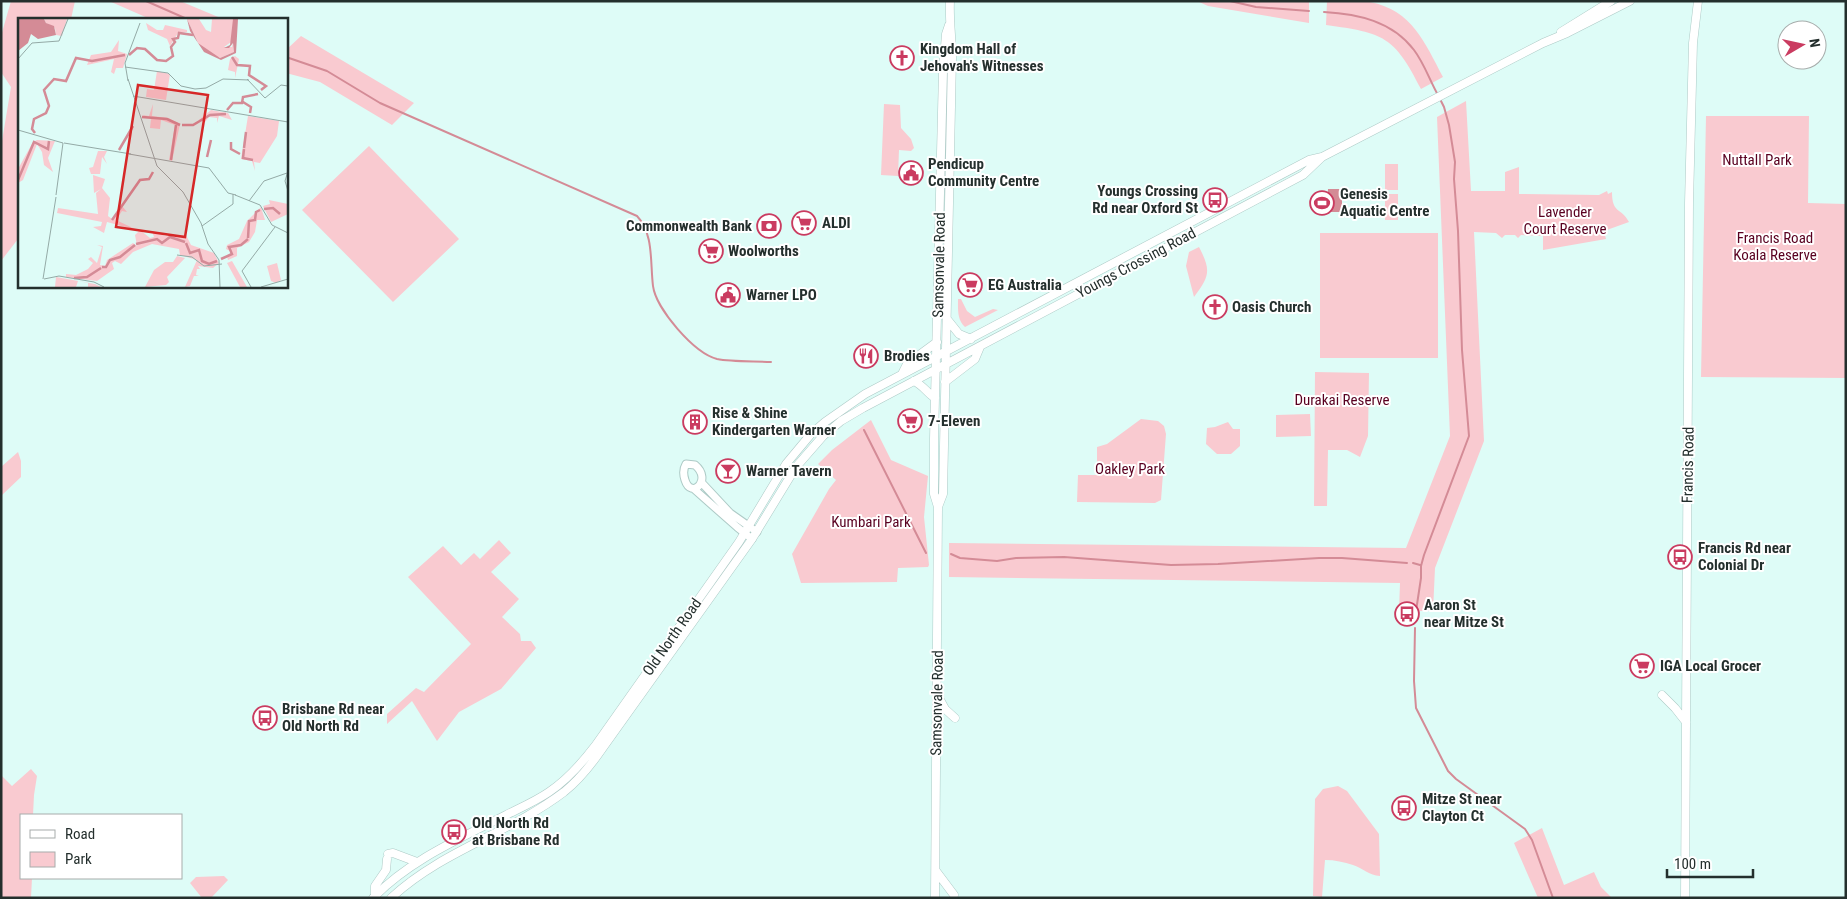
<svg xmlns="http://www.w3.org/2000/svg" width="1847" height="899" viewBox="0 0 1847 899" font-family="'Roboto Condensed',sans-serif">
<rect width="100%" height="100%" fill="#defcf7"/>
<path fill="#f9cad0" d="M11,1H75L71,19H19V234L18,239L1,261V147L11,87L1,72V36Z
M109,1H180L223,19H150Z
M1197,1H1309V23L1208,6Z
M1327,1C1341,1 1356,0 1370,2C1412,10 1425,43 1443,77L1421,89C1394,36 1384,33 1326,25Z
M301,36L414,103L392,125L320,82L286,73V50Z
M1466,101L1471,191H1505V172L1519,167V194L1599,195L1607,191L1608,194L1612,192C1612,214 1621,207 1629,222L1604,231L1606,239L1543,250V236L1521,235L1518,238L1515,235H1505L1502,238L1496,233L1474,232L1484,441L1435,568L1433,611H1399L1400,583L949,577V543L1406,548L1450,436L1437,117Z
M884,104L900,105L901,128L911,139L914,148L911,151L899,150L898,176L881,175Z
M1706,116H1809L1808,203L1846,204V378L1701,377Z
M369,146L459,239L393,302L302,210Z
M1385,164H1398V190H1385Z
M1385,194H1398V220H1385Z
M1320,233H1438V358H1320Z
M1199,247C1211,270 1210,276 1194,297L1186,266L1189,252Z
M958,299H961L967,311L975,317L993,309L998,310L965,327C957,320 958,309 958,299Z
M1315,372L1369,373L1368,436L1360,457L1347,450H1328L1327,506H1314Z
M1310,414L1311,436L1276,437V415Z
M1141,419L1158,421L1164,426L1166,434L1161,500L1155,503L1077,502L1078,475H1097V447L1107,444Z
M871,420L891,460L928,476L924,517L929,565L928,567L898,568L897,582L801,583L792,554L829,489L836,480L818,464L832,450Z
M1228,422L1233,429H1240V446L1231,454H1217L1206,444L1207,428L1215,427Z
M18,452L21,461V477L1,496V467Z
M499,540L511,553L491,572L519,599L502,617L520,634L521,641H531L536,648L501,689L459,712L437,741L412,701L387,724V714L416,688L424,692L471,644L408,577L443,546L461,565L474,553L480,559Z
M31,769L37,776L34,795L33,815H21V878H32L31,898H1V775L12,786Z
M1338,786L1347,791L1379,834L1380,876C1369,875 1364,869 1353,865C1344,862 1335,860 1325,860L1322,897L1313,896L1315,799L1323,789Z
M1542,828L1564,885L1594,872L1601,887L1612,898H1538L1514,843Z
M224,876L228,880L211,898H202L190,883L196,877Z"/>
<path fill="#d48b96" d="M1328,189H1342V212H1327Z"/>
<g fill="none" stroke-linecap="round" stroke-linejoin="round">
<path stroke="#d48b96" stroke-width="2" d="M146,1L187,19
M1230,1L1256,7L1309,11
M1324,12C1358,14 1392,21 1414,50C1424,63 1430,81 1438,95
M286,57L327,71L380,103L637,216C654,234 650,262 653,286C656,309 694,353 717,359C732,362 756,361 771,362
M864,430L926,553
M951,554L960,558L997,561L1016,558L1064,557L1171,565L1218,564L1319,558H1342L1407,563
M1413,563L1420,565
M1416,611L1421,578V566L1424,555L1469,436L1462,350L1458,231L1454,179L1455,162L1449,125L1444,107L1440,99
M1415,628L1414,681L1416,708L1448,771L1456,779L1525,829L1532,840L1553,898"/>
<g stroke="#adcac6" stroke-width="9">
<path id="tertiary" d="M686,464L695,465C713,480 691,500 685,480C683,474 683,469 686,464Z
M701,482L730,513L757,532
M694,489L737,527L752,539"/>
</g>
<g stroke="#adcac6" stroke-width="9">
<path id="secondary" d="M1561,32L1611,1
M947,319L959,334L971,339
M902,374L907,364L937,342
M914,381C924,386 927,393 935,398
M945,382L975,359L980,347
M938,507L934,494V439L943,71L946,34L949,25
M1662,695L1675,708L1686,722
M938,696L945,709L955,718
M388,854L393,853L417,862
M936,871L954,895
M375,896V886L386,870L387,859
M373,898C410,860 459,839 506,815C520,808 536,801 549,792C567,780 582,763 595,746L739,542L786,464L811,434L825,422L865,394L1309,160L1322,157L1543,43L1567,33L1630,1
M391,898C441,851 510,833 564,792C579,780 591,765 602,749L752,539L796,467L823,436L841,421L863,408L1303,175L1322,157
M935,898L938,507L943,494C945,349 950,203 952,58C952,39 949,20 950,1
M1685,898L1689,203L1693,43L1698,1"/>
</g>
<use href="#tertiary" stroke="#fff" stroke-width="7"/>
<use href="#secondary" stroke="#fff" stroke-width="8"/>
</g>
<defs>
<g id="church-ring" transform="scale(1.25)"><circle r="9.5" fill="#fff" stroke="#ca3b60" stroke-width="1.5"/><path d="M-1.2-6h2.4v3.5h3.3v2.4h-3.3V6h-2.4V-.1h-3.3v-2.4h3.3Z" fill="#ca3b60"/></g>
<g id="civic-ring" transform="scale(1.25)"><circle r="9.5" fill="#fff" stroke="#ca3b60" stroke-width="1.5"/><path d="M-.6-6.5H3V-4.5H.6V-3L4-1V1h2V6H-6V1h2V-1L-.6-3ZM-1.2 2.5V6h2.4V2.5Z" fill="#ca3b60"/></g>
<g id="bus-ring" transform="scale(1.25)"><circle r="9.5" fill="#fff" stroke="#ca3b60" stroke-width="1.5"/><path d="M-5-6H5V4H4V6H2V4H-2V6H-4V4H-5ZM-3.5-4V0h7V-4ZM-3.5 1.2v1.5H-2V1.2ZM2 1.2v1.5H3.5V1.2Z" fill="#ca3b60"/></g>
<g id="stadium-ring" transform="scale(1.25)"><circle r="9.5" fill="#fff" stroke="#ca3b60" stroke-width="1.5"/><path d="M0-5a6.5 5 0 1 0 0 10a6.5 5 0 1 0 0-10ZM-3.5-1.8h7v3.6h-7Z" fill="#ca3b60"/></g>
<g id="supermarket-ring" transform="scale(1.25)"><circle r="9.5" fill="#fff" stroke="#ca3b60" stroke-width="1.5"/><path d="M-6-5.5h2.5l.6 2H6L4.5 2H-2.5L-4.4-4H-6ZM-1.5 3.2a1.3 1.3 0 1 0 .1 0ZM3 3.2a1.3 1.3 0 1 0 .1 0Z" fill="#ca3b60"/></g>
<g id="bank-ring" transform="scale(1.25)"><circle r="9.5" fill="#fff" stroke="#ca3b60" stroke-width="1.5"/><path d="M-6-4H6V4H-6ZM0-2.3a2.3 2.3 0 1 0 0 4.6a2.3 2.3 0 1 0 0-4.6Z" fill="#ca3b60"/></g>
<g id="restaurant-ring" transform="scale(1.25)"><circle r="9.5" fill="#fff" stroke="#ca3b60" stroke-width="1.5"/><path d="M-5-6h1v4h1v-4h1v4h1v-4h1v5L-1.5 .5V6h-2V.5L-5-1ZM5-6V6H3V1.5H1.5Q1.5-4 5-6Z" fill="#ca3b60"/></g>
<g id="building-ring" transform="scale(1.25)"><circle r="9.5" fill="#fff" stroke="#ca3b60" stroke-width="1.5"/><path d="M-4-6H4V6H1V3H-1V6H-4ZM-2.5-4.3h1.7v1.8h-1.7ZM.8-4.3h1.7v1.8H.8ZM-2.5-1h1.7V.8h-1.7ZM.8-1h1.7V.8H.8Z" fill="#ca3b60"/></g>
<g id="bar-ring" transform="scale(1.25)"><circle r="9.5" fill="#fff" stroke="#ca3b60" stroke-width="1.5"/><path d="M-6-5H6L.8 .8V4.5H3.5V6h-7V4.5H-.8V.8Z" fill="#ca3b60"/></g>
</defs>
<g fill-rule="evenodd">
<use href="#church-ring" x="902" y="58"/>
<use href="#civic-ring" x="911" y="173"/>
<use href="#bus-ring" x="1215" y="200"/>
<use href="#stadium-ring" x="1322" y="203"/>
<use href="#supermarket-ring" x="804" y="223"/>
<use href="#bank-ring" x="769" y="226"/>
<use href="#supermarket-ring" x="711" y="251"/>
<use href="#supermarket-ring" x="970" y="285"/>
<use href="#civic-ring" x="728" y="295"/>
<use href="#church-ring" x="1215" y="307"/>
<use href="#restaurant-ring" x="866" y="356"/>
<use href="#supermarket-ring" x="910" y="421"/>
<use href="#building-ring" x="695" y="422"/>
<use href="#bar-ring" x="728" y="471"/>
<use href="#bus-ring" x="1680" y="557"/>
<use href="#bus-ring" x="1407" y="614"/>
<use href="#supermarket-ring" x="1642" y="666"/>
<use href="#bus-ring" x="265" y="718"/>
<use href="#bus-ring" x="1404" y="808"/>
<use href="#bus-ring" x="454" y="832"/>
</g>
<g text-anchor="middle" stroke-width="4" stroke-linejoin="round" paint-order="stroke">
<g font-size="15" font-weight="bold" fill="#242f2d" stroke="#fff" text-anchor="start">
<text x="920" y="54">Kingdom Hall of<tspan x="920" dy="17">Jehovah's Witnesses</tspan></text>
<text x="928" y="169">Pendicup<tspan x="928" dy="17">Community Centre</tspan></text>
<text x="1198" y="196" text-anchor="end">Youngs Crossing<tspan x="1198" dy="17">Rd near Oxford St</tspan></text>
<text x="1340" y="199">Genesis<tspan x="1340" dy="17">Aquatic Centre</tspan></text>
<text x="822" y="228">ALDI</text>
<text x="752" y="231" text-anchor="end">Commonwealth Bank</text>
<text x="728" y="256">Woolworths</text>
<text x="988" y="290">EG Australia</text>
<text x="746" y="300">Warner LPO</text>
<text x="1232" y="312">Oasis Church</text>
<text x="884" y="361">Brodies</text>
<text x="712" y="418">Rise &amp; Shine<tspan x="712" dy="17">Kindergarten Warner</tspan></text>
<text x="928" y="426">7-Eleven</text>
<text x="746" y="476">Warner Tavern</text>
<text x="1698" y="553">Francis Rd near<tspan x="1698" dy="17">Colonial Dr</tspan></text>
<text x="1424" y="610">Aaron St<tspan x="1424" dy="17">near Mitze St</tspan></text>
<text x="1660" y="671">IGA Local Grocer</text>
<text x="282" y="714">Brisbane Rd near<tspan x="282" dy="17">Old North Rd</tspan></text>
<text x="1422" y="804">Mitze St near<tspan x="1422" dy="17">Clayton Ct</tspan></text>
<text x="472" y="828">Old North Rd<tspan x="472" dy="17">at Brisbane Rd</tspan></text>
</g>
<g font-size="15" fill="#590020" stroke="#fff">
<text x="1757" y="165">Nuttall Park</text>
<text x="1565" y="217">Lavender<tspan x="1565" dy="17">Court Reserve</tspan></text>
<text x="1775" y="243">Francis Road<tspan x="1775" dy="17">Koala Reserve</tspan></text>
<text x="1342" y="405">Durakai Reserve</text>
<text x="1130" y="474">Oakley Park</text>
<text x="871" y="527">Kumbari Park</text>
</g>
<g font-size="15" fill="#242f2d" stroke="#fff">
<text transform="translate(1136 263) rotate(-28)" y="5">Youngs Crossing Road</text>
<text transform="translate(939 265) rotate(-89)" y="5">Samsonvale Road</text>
<text transform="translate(1688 465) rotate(-89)" y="5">Francis Road</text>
<text transform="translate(672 637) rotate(-55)" y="5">Old North Road</text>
<text transform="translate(937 703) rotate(-89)" y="5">Samsonvale Road</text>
</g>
</g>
<g transform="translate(18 18)">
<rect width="270" height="270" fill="#defcf7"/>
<path d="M26,1H49L44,18L38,17L37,10L28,5ZM169,1H181L188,12L193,14L194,1H216L213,24L206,29H214L215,24L216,34L202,40L190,35L180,25ZM128,5L139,12H145L147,7L169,12V14L160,15L152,28L149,21L130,12ZM101,22L100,33L109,36L105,50H98L96,56L93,54L96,41L69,47L73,37L93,34ZM217,38L221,41L217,60V54L210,52L212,41ZM139,53L152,56L148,82L128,79L129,71L136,72ZM135,86L134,98L150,100L162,106L154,143L151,142L157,107L143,102L142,111L132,110L133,101L124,97L131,98ZM193,92L210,95L214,102L201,98L199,105V100L191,99L187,104L181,102ZM230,98L261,103L259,118L242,145L236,144L237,153L234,143L223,141ZM19,122L37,123L30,140L35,154L26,147L24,134L19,126L5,162L0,165V151L15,124ZM80,133H89L86,139L89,146L84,139L82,156H73L71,150L75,149ZM75,157L87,161L84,170L92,180L90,198L94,201L98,198L104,188L109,194L104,193L98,202L119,212L89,204L86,215L75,209L83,208L84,204L39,195L40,190L80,196L78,175L83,171L76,175ZM251,182L270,186V196L253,204L245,188L252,186ZM243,189L247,202H239L237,214L231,224L219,230V238L210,242L209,238L214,234L208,231L209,227L221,221L229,203ZM122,212L132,220L136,219L134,213L147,218L168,217L173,227L196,235L201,245L195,250L180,248L182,251H179L178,257L181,258H176L172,268L167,269L179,242L162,237L161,231L134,226L115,234L103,246L97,243L94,245L96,251L79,263L48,259V256L58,257L70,251L75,245L70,241L73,239L79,245L84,229L79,227L85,228L82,247L87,248L89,242L115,225L119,228L117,217ZM159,238L167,240L149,259L151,264L148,267L127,269L136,252L147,244H155ZM214,243L229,269H222L209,245ZM259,245L263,262L258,265L253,263L249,248ZM38,259L77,266L83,269H70V265L60,263L58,269H37Z" fill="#f9cad0"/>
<path d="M0,1H26L28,5L36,8L38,17L20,21L13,16L10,25L0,33ZM169,1L180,25L202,40L216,34L215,25L211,30H206L212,27L215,1H220L218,35L203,42L186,34L172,13Z" fill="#d48b96"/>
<path fill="none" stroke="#d48b96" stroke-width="2.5" d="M111,37L119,30L127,31L139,42L148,43L155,38L153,29L157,24L155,21L160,20L161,15L175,17M214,39L219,47L232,48L231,57L248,68L243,72M225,84L233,89L232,95M209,92L215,85H224L225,79L240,76M124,99L149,101L162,107M164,107H175L192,97L208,96M17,115L14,111L16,101L28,95L31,88L26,72L36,61L48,63L58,40L74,43L107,37M213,124V131L222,136M226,130L228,114M226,131L225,140L235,142M101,132L115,108M189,139L193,122M153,142L158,107M0,162L16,124L30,131L31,123M246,191L255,190L262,196M94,202L122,162L131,161L135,154M230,220L231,203L237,202L238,194L242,192M168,225L172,235L181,232L184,243L191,246L199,243M118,226L139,221L144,225L152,219L167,224M203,241L214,236L211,229L223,227L230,221M84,249H88L92,242L102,239L117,227M56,260L69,259L83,250"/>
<path fill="none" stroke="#94aaa6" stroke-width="1" d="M0,41L14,25L41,23L50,1M107,49L150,55L163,68L177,71L188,70L205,61L231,62M110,61L139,148L165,174L183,205L190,226L201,242L202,269M229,61L247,80L263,67L270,68M110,63L107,45L122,5M115,78L270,104M0,112L45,125M46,125L113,136M111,136L191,150L210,175L218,177M270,153L267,163L270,173M38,177L45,125M217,177L242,187L254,207L270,215M231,183L246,163L269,155M184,208L215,186V176M159,237L174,239L186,248L204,246M25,261L38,179M26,261L41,258L76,264L86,269M233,269L224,253L257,209M243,269L270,261"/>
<path fill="#d62828" fill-opacity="0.15" stroke="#d62828" stroke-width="2.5" d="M120,67L190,77L167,219L98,209Z"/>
<rect width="270" height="270" fill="none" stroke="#242f2d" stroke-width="2.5"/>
</g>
<rect width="1847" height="899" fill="none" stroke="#242f2d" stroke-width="5"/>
<rect x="20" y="814" width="162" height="65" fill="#ffffff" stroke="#a7acab"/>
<rect x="30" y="830" width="25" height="8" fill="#ffffff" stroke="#a7acab"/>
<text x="65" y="839" font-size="15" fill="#242f2d">Road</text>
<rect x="30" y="852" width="25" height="15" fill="#f9cad0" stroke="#a7acab"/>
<text x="65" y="864" font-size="15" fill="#242f2d">Park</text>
<g transform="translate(1802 45) rotate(81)"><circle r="24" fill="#ffffff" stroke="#a7acab"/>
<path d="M0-4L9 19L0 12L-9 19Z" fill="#ca3b60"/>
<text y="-8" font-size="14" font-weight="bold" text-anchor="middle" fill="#242f2d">N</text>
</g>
<path d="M1667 869v8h86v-8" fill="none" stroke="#242f2d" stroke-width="2.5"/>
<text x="1674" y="869" font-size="15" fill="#242f2d" stroke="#ffffff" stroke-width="4" paint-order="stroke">100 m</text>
</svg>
